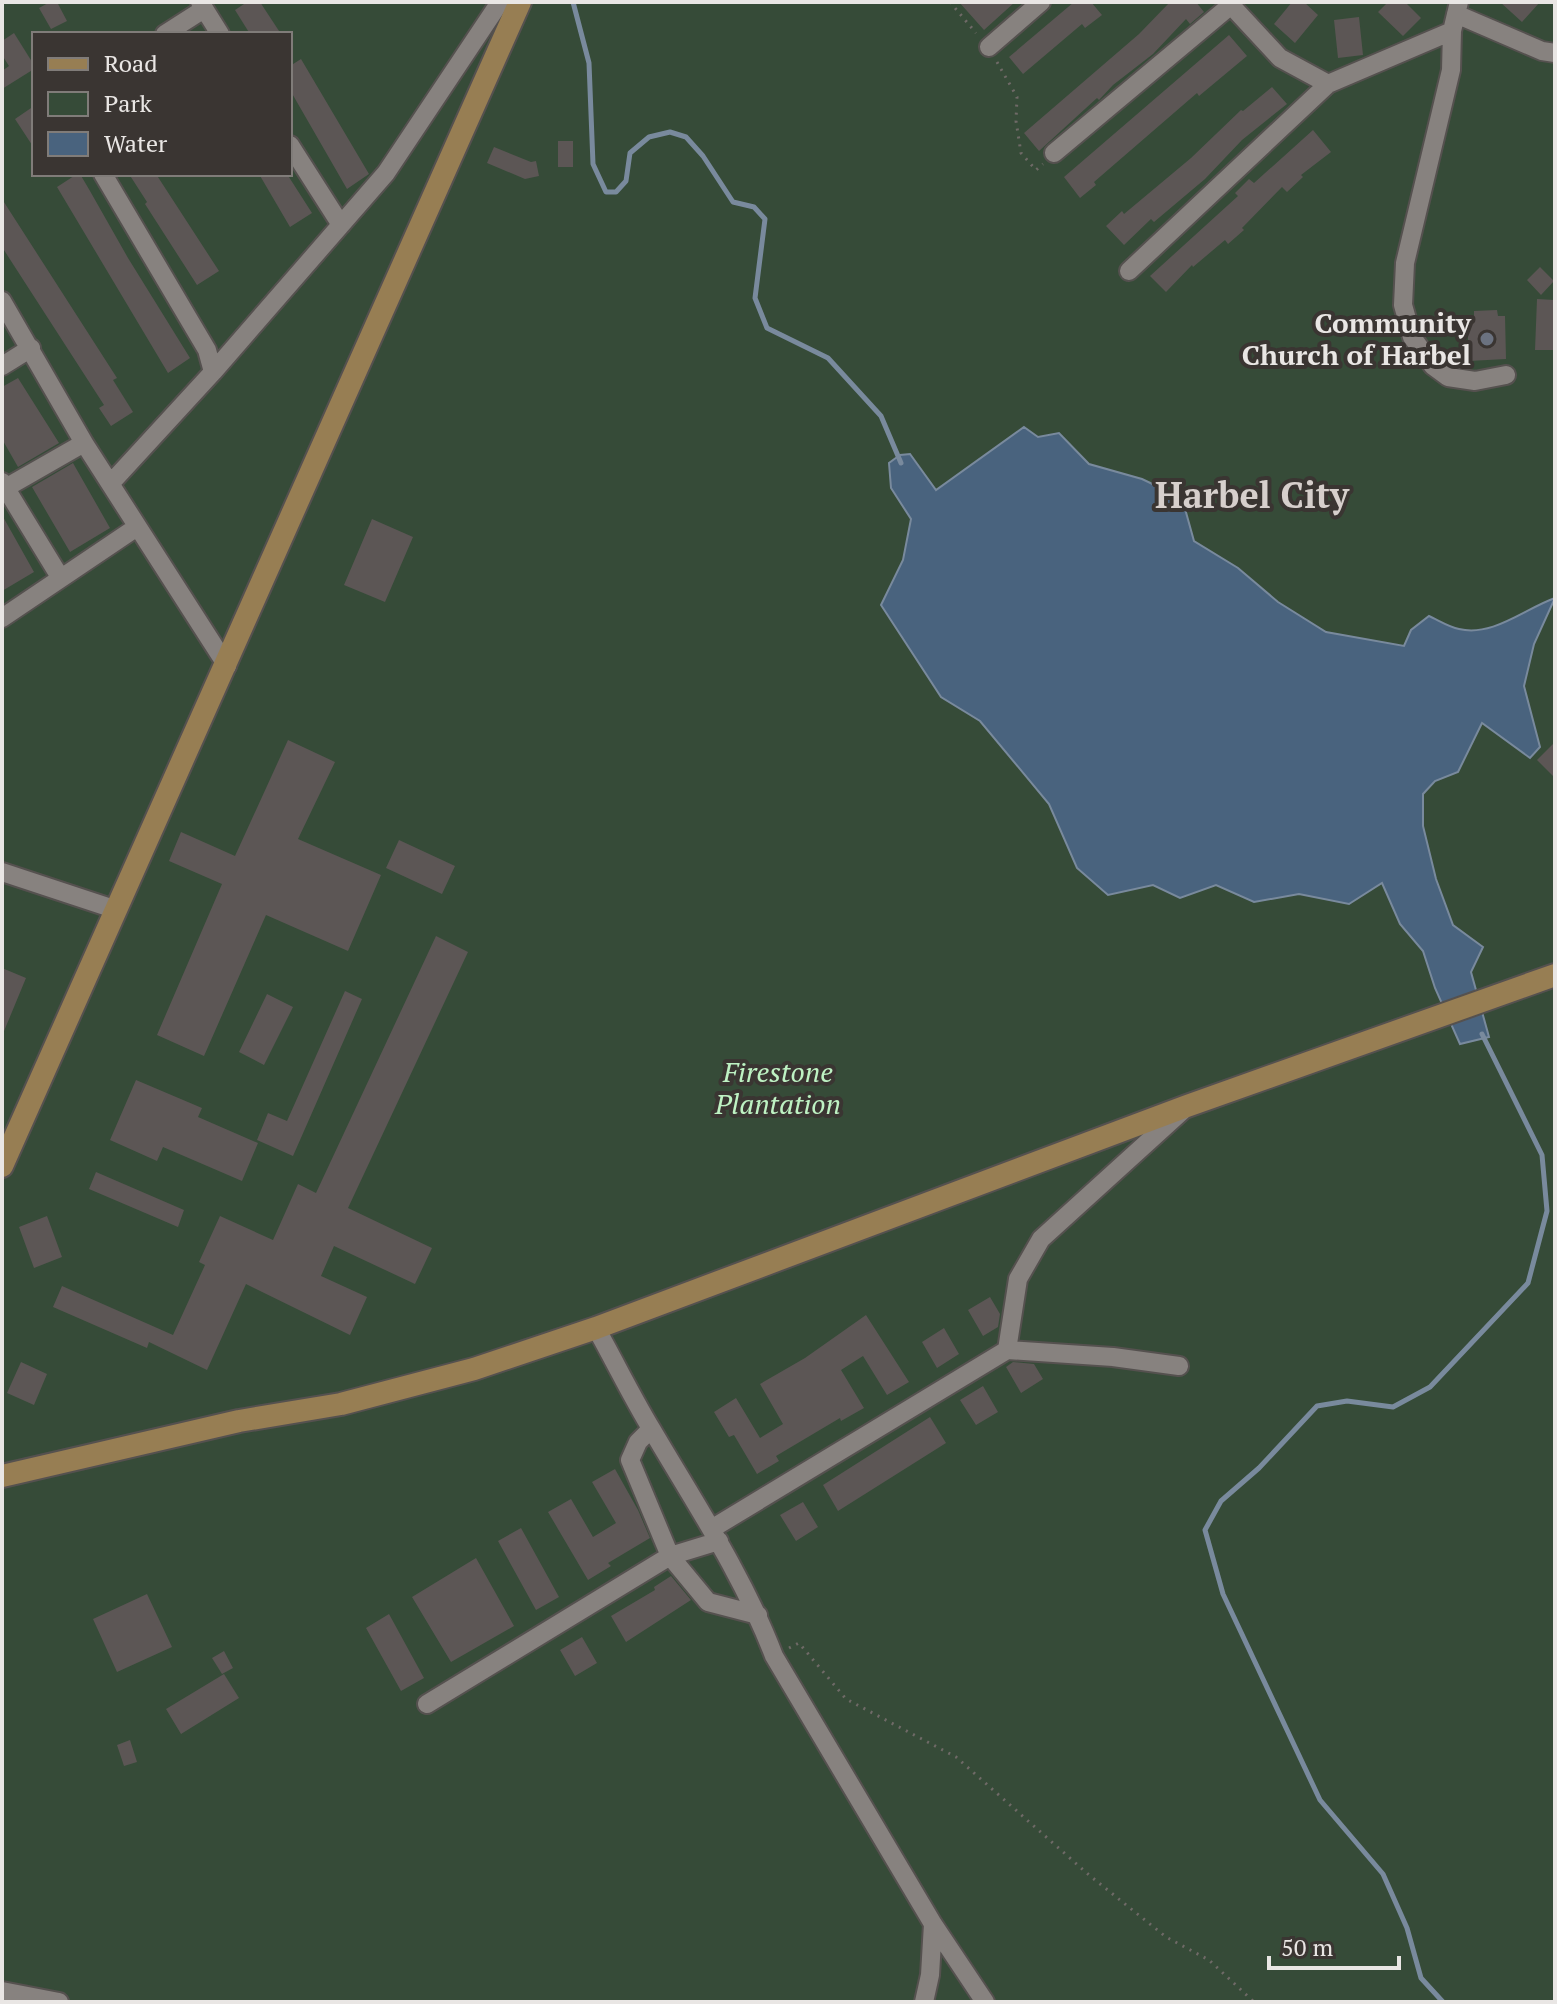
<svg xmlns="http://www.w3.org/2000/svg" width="1557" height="2004" viewBox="0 0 1557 2004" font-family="'PT Serif',serif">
<rect width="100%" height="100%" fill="#3a3532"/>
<path fill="#364b38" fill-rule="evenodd" d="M2,2H1555V2002H2ZM34,34H290V174H34Z"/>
<path fill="#49637e" stroke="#798a9d" stroke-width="2" d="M1024,427L1038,437L1059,433L1089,464L1142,479L1182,498L1194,541L1238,568L1278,602L1326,632L1404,646L1411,630L1429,616C1438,620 1449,627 1459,629C1493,637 1524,609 1555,598L1534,644L1524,686L1540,747L1530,758L1482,723L1458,772L1435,781L1423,794V826L1436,879L1453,925L1483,947L1471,972L1489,1037L1460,1044L1435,988L1423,951L1400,924L1382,883L1349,904L1299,894L1254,902L1216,885L1180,898L1153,885L1108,895L1077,868L1049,804L980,721L941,697L881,605L903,560L911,519L891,488L889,463L900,455L910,454L936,490Z"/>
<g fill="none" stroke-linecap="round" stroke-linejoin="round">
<path stroke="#798a9d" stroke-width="5" d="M573,2L589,63L593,164L606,192H616L626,181L630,153L649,137L670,132L686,137L703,156L733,202L754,207L765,219L755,298L767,328L828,358L881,416L901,463
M1443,2002L1421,1978L1407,1928L1383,1874L1320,1800L1223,1594L1205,1530L1221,1501L1259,1468L1317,1406L1347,1401L1393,1407L1430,1387L1528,1283L1547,1211L1542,1155L1482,1034"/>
</g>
<path fill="#5c5655" d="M50,2H57L67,21L51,29L39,8Z
M247,2H260L281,34H250L235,10Z
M959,2H1015L984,30Z
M1074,2H1091L1102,15L1085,28L1082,24L1023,74L1009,57Z
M1170,2H1196L1204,12L1190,24L1186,19L1153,54L1113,85L1099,100L1097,98L1039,151L1024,133L1139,34Z
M1292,2H1304L1318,15L1295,43L1274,24Z
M1388,2H1405L1421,18L1403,36L1378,12Z
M1500,2H1540L1522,22Z
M1359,17L1363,55L1338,58L1334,20Z
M14,33L34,65V69L2,89V71L9,66L2,55V41Z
M1229,35L1247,56L1199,96L1197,93L1094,182L1096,185L1080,198L1064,177Z
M301,59L369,174L347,189L290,90V66Z
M1272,87L1287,104L1242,140L1205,179L1154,222L1151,219L1124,245L1106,226L1122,211L1124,214L1191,158L1241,110L1243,111Z
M34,106V148L15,119Z
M1313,130L1331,152L1301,175L1303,177L1287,192L1282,187L1242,228L1244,230L1228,244L1225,240L1193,267L1192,265L1166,292L1150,276L1238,196L1235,193L1249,179L1254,183Z
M558,141H573V167H558Z
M494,147L531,162L536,161L539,176L525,179L487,163Z
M77,174H80L90,191L128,258L190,358L168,373L57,187Z
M129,174H156L219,271L197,285L145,204L147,202Z
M259,174H287L312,213L290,227Z
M2,199L117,378L113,380L133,412L111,426L99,408L104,405L2,247Z
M1540,267L1554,281L1541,295L1527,280Z
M1537,299L1555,300V350H1535Z
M1497,310L1498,316H1505L1506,359L1469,361L1467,318L1474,317V311Z
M18,378L59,443L18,467L2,439V387Z
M73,463L110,528L70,552L32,487Z
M2,515L34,572L2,591Z
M372,519L413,537L385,602L344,585Z
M288,740L335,762L298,839L381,875L348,951L266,915L204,1056L157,1035L222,884L169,861L181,832L235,856Z
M1555,742V778L1537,760Z
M399,840L455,866L442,894L386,868Z
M436,936L468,952L348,1208L432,1248L415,1284L334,1246L321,1276L367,1297L350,1335L246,1284L207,1370L149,1342L147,1348L53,1307L62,1286L173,1335L205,1265L199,1262L220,1216L273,1240L298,1184L316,1193Z
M2,968L26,978L2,1036Z
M345,991L362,999L293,1156L257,1140L268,1113L287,1121Z
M267,994L293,1007L264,1065L239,1052Z
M136,1080L202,1108L198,1117L258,1143L242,1181L163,1147L157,1161L110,1140Z
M96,1172L184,1210L178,1227L89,1189Z
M47,1216L62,1257L34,1268L19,1227Z
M990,1297L1000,1314L998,1327L983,1336L968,1310Z
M866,1315L909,1382L887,1395L863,1356L841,1370L864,1408L841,1421L840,1418L776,1456L779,1461L757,1474L734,1435L729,1437L714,1412L736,1398L760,1438L783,1424L760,1384L805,1358Z
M944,1328L959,1354L937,1368L922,1342Z
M21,1362L47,1374L34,1405L7,1393Z
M1013,1362L1034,1364L1043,1379L1021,1393L1006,1367Z
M983,1386L998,1412L976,1425L960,1400Z
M930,1417L946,1443L838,1511L823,1485Z
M615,1469L638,1510L650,1538L608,1563L611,1566L588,1580L548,1512L571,1499L593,1537L616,1523L592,1482Z
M803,1502L818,1527L796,1541L780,1515Z
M521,1528L559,1597L536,1610L498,1541Z
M476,1558L514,1626L451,1662L412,1597Z
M671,1576L691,1600L626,1642L611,1616L655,1590L654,1587Z
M147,1594L172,1647L117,1672L93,1619Z
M389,1614L424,1678L401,1691L366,1628Z
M582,1637L597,1663L575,1676L560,1650Z
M224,1651L233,1668L222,1674L212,1658Z
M224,1674L239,1698L181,1734L166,1709Z
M130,1740L137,1762L124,1766L117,1745Z"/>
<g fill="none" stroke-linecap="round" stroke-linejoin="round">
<g stroke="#55514f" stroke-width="22">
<path id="minor" d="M200,2L220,34
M1228,2L1280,58L1328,84
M1459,2L1452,31L1451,70L1405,263L1403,305L1412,337L1433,366L1448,377L1475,381L1506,375
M1456,14L1542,51L1555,53
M165,34L204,9
M989,47L1041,2
M290,145L341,225
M1054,153L1231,5
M103,174L207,350L213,372
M1129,271L1328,84L1452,31
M2,301L84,443L227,666
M2,366L31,348
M2,482L60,577
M111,483L213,372L386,173L500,2
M2,490L84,443
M2,618L137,527
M2,872L117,910
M596,1328C615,1362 632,1397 652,1430C696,1505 743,1575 774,1656L933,1924L985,2002
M1007,1350L1113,1357L1179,1366
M651,1429L638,1442L630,1460L670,1556L708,1602L758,1615
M713,1528L1007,1350L1018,1279L1041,1239L1182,1111
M427,1704L670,1556L719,1541
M2,1991L59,2002
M924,2002L930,1975L933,1924"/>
</g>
<g stroke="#55514f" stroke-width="26">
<path id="major" d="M2,1166L520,2
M2,1476L239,1421L341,1404L474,1369L596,1328L1187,1106L1555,975"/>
</g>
<path stroke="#6f6a67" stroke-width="3" stroke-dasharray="2 6" stroke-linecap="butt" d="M950,2L976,33
M997,62L1017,97L1016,121L1021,153L1036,170L1043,164
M789,1648L799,1643L846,1699L956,1757L1089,1875L1166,1937L1209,1960L1254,2002"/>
<use href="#minor" stroke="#87827f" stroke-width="18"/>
<use href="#major" stroke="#977e53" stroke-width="22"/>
</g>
<circle fill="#6b7280" stroke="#3a3532" stroke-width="3" cx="1487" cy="339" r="8"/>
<g text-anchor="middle" stroke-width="8" stroke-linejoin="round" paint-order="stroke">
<g font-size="28" font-weight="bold" fill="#e9e6e4" stroke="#3a3532" text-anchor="end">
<text x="1471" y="333">Community<tspan x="1471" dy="32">Church of Harbel</tspan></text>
</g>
<g font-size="28" font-style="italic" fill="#bef2c3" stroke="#3a3532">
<text x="778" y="1082">Firestone<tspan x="778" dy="32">Plantation</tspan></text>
</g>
<g font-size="36" font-weight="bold" fill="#d6cfcc" stroke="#3a3532">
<text x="1252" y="508">Harbel City</text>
</g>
</g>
<rect width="1557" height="2004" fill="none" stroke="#e9e6e4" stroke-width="8"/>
<rect x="32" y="32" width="260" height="144" fill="#3a3532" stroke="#807c79" stroke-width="2"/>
<rect x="48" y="58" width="40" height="12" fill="#977e53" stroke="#807c79" stroke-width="2"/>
<text x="104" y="72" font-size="24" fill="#e9e6e4">Road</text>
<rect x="48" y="92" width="40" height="24" fill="#364b38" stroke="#807c79" stroke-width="2"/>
<text x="104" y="112" font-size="24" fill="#e9e6e4">Park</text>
<rect x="48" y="132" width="40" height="24" fill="#49637e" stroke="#807c79" stroke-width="2"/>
<text x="104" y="152" font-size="24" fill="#e9e6e4">Water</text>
<path d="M1269 1956v12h130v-12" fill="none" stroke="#e9e6e4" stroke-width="4"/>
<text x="1281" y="1956" font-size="24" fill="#e9e6e4" stroke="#3a3532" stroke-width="6" paint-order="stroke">50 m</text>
</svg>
